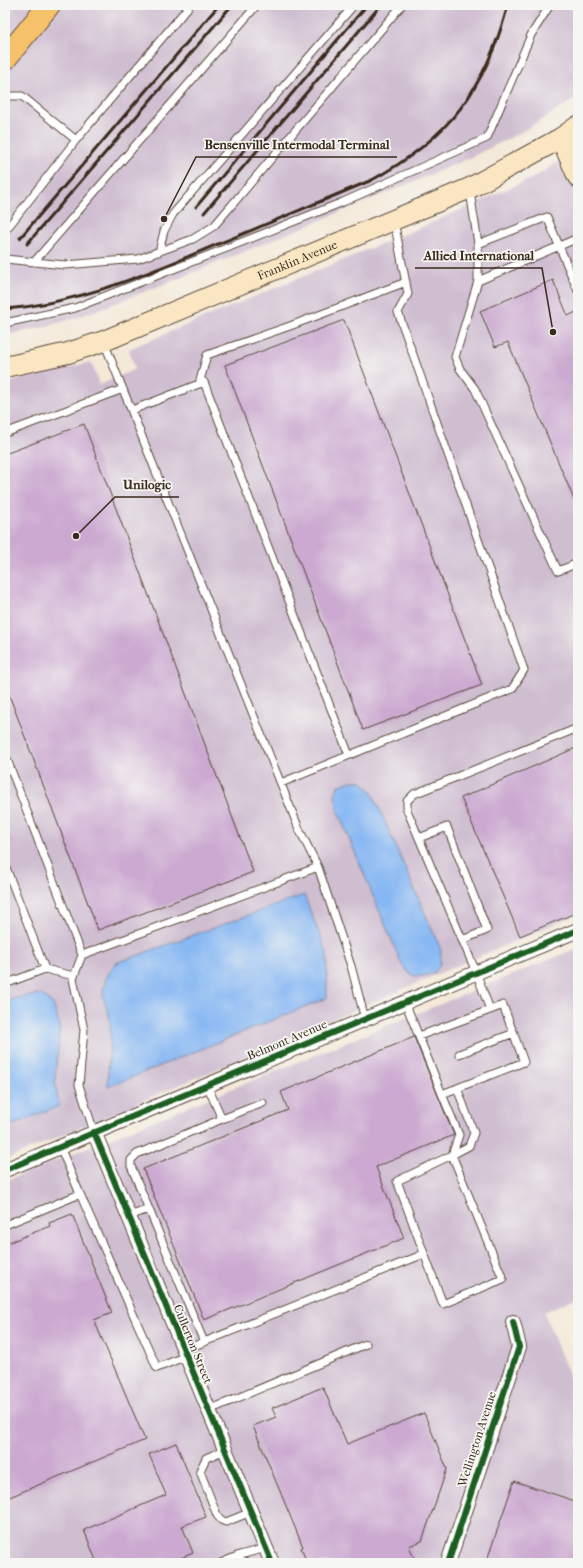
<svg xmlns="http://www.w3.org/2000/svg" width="583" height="1568" viewBox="0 0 583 1568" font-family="'IM FELL French Canon',serif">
<rect width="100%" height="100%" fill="#f6f6f2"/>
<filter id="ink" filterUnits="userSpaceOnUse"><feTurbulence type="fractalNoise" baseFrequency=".025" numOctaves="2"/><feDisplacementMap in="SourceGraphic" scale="8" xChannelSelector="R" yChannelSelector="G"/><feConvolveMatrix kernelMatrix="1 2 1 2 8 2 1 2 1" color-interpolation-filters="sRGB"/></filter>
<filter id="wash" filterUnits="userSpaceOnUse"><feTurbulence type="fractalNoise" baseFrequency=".012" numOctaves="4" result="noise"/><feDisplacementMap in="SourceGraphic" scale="16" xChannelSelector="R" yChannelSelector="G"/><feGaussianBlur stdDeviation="0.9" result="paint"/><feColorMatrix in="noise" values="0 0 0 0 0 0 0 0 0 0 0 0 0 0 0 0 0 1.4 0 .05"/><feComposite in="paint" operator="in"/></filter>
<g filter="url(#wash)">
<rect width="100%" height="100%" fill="#f4e9d8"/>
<path fill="#cfbdd0" d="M5,5H578V97L522,132L461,162L185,276L76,318L40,328L5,335Z
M578,147V914L5,1160V383L91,362L100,385L135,369L129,349L422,227L537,176Z
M578,948V1297L544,1312L578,1398V1563H5V1181Z"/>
<path fill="#88b8f3" stroke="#627188" d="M351,781H362L372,792L441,950L440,965L434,973C418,977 413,980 402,965L338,812L335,795L338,786Z
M304,895L327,953V998L108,1087C107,1063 113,1039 109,1015C108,1008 102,999 103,991C104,980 109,972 116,963Z
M41,994L53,1004L60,1026L55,1080L59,1106L5,1128V1002L15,998Z"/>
<g id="blocks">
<path fill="#cba9d0" d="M553,280L568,316L578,311V509L508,342L495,347L480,311Z
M344,320L482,685L363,730L225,365Z
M84,424L253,872L98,930L5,684V454Z
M578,747V912L520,936L461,798Z
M414,1037L454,1135L376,1167L404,1238L204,1320L143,1169L288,1110L281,1092Z
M72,1214L112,1313L94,1320L145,1440L5,1499V1284L9,1282L5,1271V1244L50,1226L49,1223Z
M323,1387L347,1444L424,1413L447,1469L422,1541L409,1546L416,1563H307L301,1548L303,1547L253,1426L276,1417L272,1408Z
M176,1443L206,1517L182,1526L193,1553L169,1563H97L84,1530L166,1495L149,1454Z
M514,1481L578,1502V1563H486Z"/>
</g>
</g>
<g filter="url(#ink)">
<use href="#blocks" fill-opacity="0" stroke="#57473a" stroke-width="1"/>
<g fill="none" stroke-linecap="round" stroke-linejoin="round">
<g stroke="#57473a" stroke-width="9">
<path id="service" d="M5,96H22L76,140
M470,191L478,244V281L455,357L460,369L475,389L558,571L578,563
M5,231L76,140L190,5
M478,244L547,217L578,291
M159,252L164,231L173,214L354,5
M5,259L65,265L138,259L193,239L214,226L402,5
M34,262L257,5
M478,281L578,238
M5,323L75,308L343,202L487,138L531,35L550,5
M104,342L299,829L318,867L351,966L365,1019
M199,384L207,355L290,326L406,282
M132,410L204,382L349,755
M5,433L123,389
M5,754L82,955L318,867
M281,783L512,689L524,670L398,312L408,294L394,221
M419,838L447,827L487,930L462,940
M5,865L45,969
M82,955L73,979L84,1030L79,1085L94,1132
M5,984L45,969L74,976
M405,1002L442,1094L524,1062L503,1005L490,1010L476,972L407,810V801L414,794L578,728
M419,1036L490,1010
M459,1054L514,1033
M442,1094L459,1135L452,1155L469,1146L474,1133L457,1088
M222,1119L263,1103
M452,1155L503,1279L443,1304L397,1181Z
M80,1194L157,1368L186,1356
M129,1216L149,1209
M5,1225L80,1194L60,1147
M204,1342L131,1166V1160L137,1154L222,1119L207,1085
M184,1350L424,1254
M209,1410L366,1344
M225,1450L206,1458L200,1471L217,1515L221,1520L226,1522L251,1512
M240,1555L266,1548
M221,1563L240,1555L244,1563"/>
</g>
<g stroke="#57473a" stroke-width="16">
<path id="minor" d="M94,1132L272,1563
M5,1170L578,930
M448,1563L519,1347L513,1322"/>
</g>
<g stroke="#57473a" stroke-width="22">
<g id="secondary">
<path d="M561,138L578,177"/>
<path id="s1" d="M5,367L68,353L104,341L470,188L561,138L578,126"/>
</g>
</g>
<g stroke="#57473a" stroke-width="24">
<path id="motorway" d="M5,59L49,5"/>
</g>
<use href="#service" stroke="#fff" stroke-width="7"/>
<use href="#minor" stroke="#fff" stroke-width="14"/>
<use href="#secondary" stroke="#fbe6c4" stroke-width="20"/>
<use href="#motorway" stroke="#f5c16b" stroke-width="22"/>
<path stroke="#3b2a1e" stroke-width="3" d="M196,207L367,5
M204,213L381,5
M20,238L219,5
M27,244L232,5
M5,309C80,303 150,273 218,244C270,223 321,201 372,180C449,138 485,90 508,5"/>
<g stroke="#f6f6f2" stroke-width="8">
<path id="cycleway" d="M94,1132L272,1563
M5,1170L578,930
M448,1563L519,1347L513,1322"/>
</g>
<use href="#cycleway" stroke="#1b5e20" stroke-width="6"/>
</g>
</g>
<g text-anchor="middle" stroke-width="3.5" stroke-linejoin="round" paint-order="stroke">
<g font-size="12" fill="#3b2a1e" stroke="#f6f6f2">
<text dy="4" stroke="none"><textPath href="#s1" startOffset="312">Franklin Avenue</textPath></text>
<text transform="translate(287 1040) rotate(-23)" y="4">Belmont Avenue</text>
<text transform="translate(193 1344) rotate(68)" y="4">Cullerton Street</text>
<text transform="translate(477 1439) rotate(-72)" y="4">Wellington Avenue</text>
</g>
</g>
<path fill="none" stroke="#3b2a1e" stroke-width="1.5" d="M164 219L196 157H397M553 332L542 268H415M76 536L115 497H179"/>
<g fill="#3b2a1e" stroke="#f6f6f2" stroke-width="1.5">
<circle cx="164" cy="219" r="4"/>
<circle cx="553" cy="332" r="4"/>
<circle cx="76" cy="536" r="4"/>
</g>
<g font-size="13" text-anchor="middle" font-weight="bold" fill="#3b2a1e" stroke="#f6f6f2" stroke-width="3.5" stroke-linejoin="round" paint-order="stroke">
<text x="297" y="149">Bensenville Intermodal Terminal</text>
<text x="479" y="260">Allied International</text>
<text x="147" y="489">Unilogic</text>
</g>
<rect width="583" height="1568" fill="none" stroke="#f6f6f2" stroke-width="20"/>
</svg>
